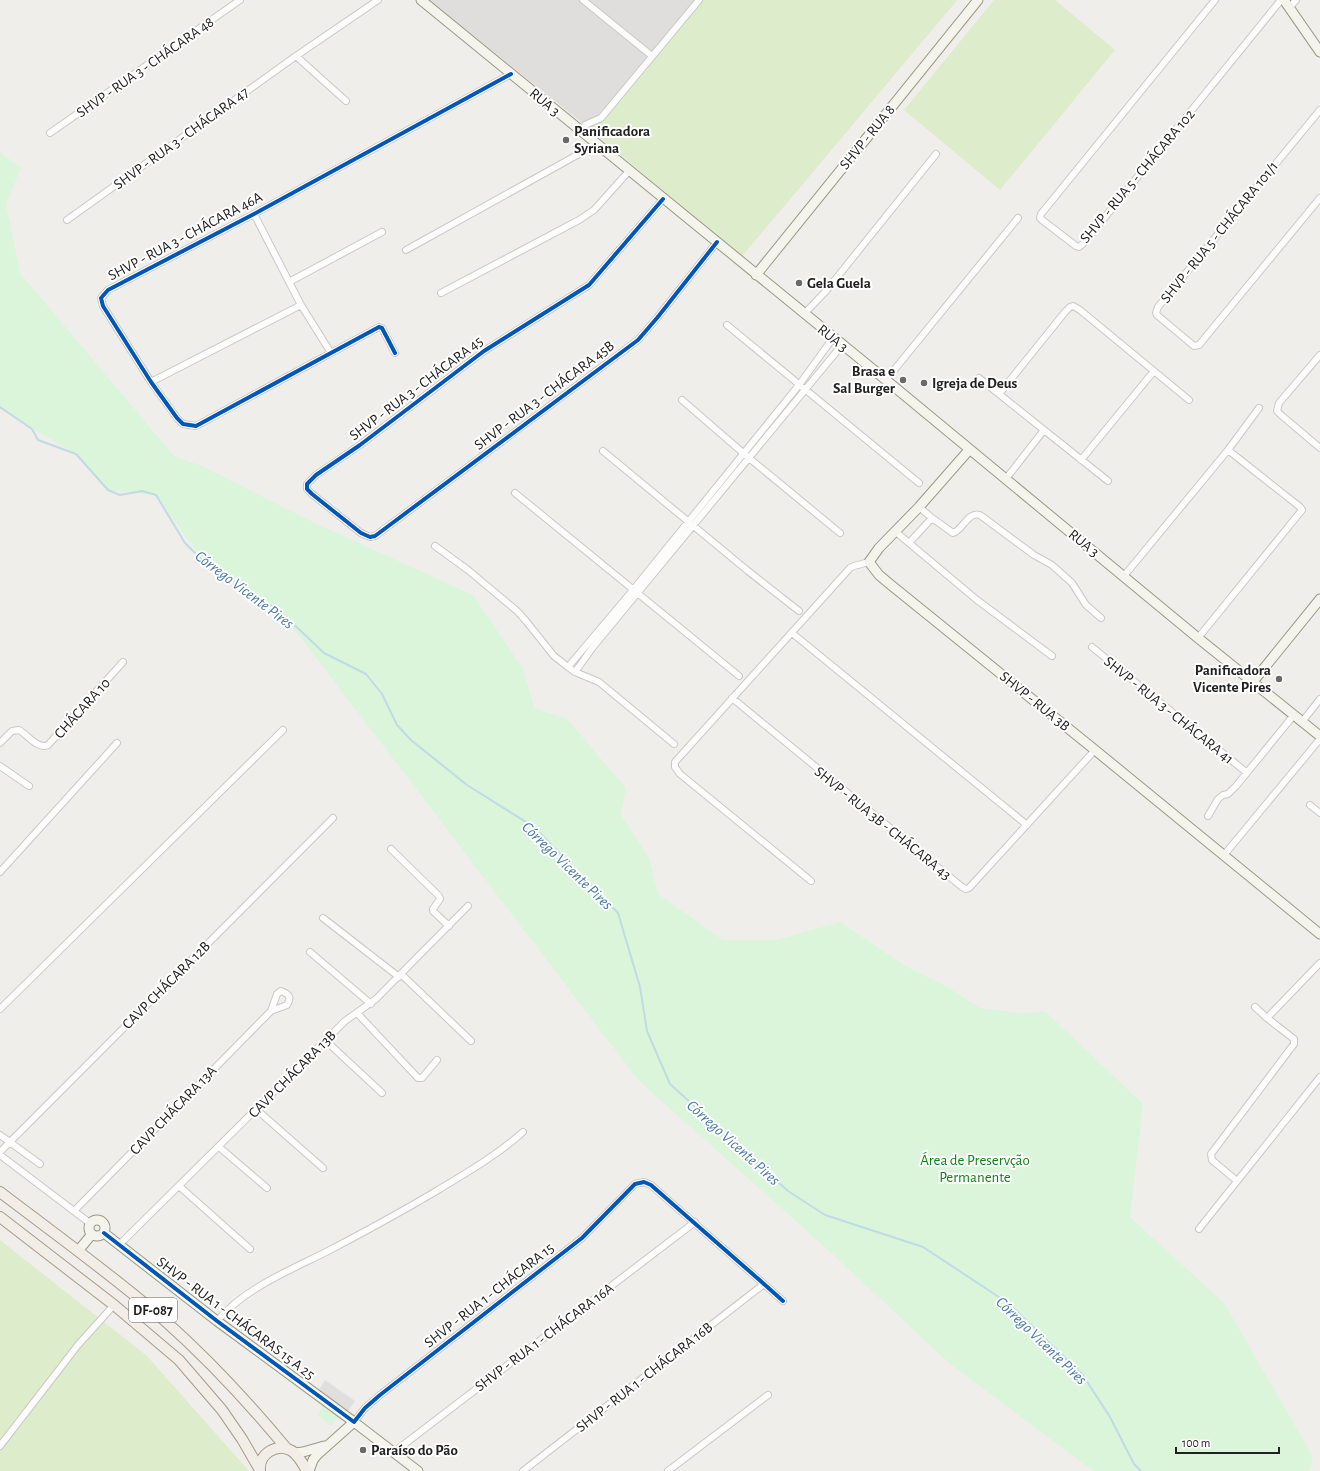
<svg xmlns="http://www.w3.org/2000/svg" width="1320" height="1471" viewBox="0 0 1320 1471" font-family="'Alegreya Sans',sans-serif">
<rect width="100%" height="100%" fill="#f0eeeb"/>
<path fill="#dfdedc" d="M428,0H957L742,256L585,125Z"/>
<path fill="#ddeccb" d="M699,0H957L742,256L585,125L601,118Z
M994,0H1055L1115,50L1000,190L904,110Z
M0,1240L147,1356L249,1471H0Z"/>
<path fill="#daf5da" d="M0,152L21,168L6,204L20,273L174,456L202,466L315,523L473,595L523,669L534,708L567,719L626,788L621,815L649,858L658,894L723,940H776L840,922L907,967L944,985L980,1008L1023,1013L1045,1011L1143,1104L1130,1217L1224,1303L1313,1457L1309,1471H1093L949,1363L827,1249L639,1081L282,613L204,562L156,495L108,490L76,454L0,409Z
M323,1406L338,1417L331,1426L317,1415Z"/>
<path fill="#e0dfde" d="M325,1380L355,1401L346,1414L317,1393Z"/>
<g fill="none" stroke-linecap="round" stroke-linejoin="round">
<path stroke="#bfdbe3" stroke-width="2" d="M0,407L32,429L38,440L76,454L108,490L120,495L142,491L156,495L185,543L204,562L282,613L324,653L366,674L382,694L397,725L411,740L467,785L534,827L618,913L640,987L647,1031L670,1084L788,1191L825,1215L923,1247L1008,1303L1082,1374L1110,1417L1134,1464L1141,1471"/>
<g stroke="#c9c8c7" stroke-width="8">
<path id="street" d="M583,0L652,56
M1215,0L1041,214L1040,218L1042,220L1076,246L1079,247L1084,243L1281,0
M1290,7L1296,0
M296,56L346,101
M1320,110L1158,307L1156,313L1157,315L1194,346L1199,345L1320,198
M50,133L240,0
M584,134L585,125L601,118L699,0
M663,199L589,285L484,351L360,445L316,475L307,484V489L312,494L361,533L370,537L375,536L638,340L657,318L717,242
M254,214L301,305L331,353
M67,220L296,56L378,0
M406,250L597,144
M289,282L382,232
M441,293L579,220L594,210L629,171
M804,314L826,291L936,154
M727,325L919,483
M395,353L382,328L379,327L196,426L183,424L177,418L151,382L103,306L101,298L108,290L254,214L511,74
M1320,355L1279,403L1277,411L1281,415L1320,448
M979,378L1108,481
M886,380L1018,218
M151,382L301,305
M999,394L1065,312L1070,307L1073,306L1080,310L1189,400
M682,400L749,458L840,533
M603,451L748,571L799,611
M1081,460L1154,371
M1005,480L1044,430
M515,493L739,676
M919,507L932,518L953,533C963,530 968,511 980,515L1034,555L1052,565L1072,583L1086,605L1101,618
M932,518L909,543L977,600L1052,656
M895,531L909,543
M435,546L468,570L517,611L526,621L554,656L568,667L575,672L599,682L674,744
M1124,576L1228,450L1259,408
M792,633L1027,825
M1198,638L1302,510L1300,507L1228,450
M1092,647L1246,772
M568,667L633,590L799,385L833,338
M575,672L593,647L842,345
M732,698L962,887L966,889L969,888L1095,750
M1302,722L1320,699
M0,743L12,731L19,730C27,734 38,750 48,745L123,662
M0,766L29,786
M1310,805L1320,813
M1208,816L1218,799L1223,795L1228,794L1236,786L1294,715
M391,849L439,896L440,899L433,909V911L449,926
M1224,855L1320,739
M0,872L117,743
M811,881L680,774L675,767V762L850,568L854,566L869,562
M323,918L399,977
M310,952L371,1004
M401,974L471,1041
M1255,1007L1267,1018
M0,1009L283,730
M357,1013L418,1078H422L437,1060
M325,1040L382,1093
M257,1110L323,1168
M0,1135L40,1164
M219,1147L267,1188
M0,1152L333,818
M0,1155L91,1224
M1237,1181L1212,1160L1211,1154L1294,1044V1039L1267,1018L1320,963
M179,1186L250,1249
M75,1210L271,1011L277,994L281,991C289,994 292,997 287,1005L271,1011
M1199,1229L1320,1077
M119,1245L345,1021L376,999L468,906
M217,1321C246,1287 291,1270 330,1250C366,1231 403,1211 438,1190C468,1172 497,1155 523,1132
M354,1422L365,1408L380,1395L582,1238L635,1184L644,1182L651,1185L764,1284L783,1301
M0,1446L78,1345L114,1305
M394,1452L695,1222
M523,1471L764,1284
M668,1471L768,1395"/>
</g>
<g stroke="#999a82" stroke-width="11">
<path id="secondary" d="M421,0L886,380L1198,638L1320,736
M1284,0L1320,52
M756,275L978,0
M969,450L919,507L879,548L869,562L879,575L891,585L1095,750L1320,934
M1252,683L1320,599
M89 1228a8 8 0 1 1 16 0a8 8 0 1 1-16 0Z
M104,1233L217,1321L354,1422
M78,1251L92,1234
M295,1453L303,1452L324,1446
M309,1471L313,1460L317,1455L354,1422L418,1471"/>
</g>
<g stroke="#a79c86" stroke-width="12">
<path id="primary" d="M0,1192C55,1234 111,1274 163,1319C208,1359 249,1403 287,1449
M0,1217L114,1305L179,1360L222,1410L242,1439L260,1470
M260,1471C258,1454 277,1442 292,1451C299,1456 303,1464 307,1471"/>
</g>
<use href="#street" stroke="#fdfcfc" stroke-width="6"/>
<use href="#secondary" stroke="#f4f4ed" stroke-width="9"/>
<use href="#primary" stroke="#f3ede7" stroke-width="10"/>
<g stroke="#fff" stroke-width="6">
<path id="cycleway" d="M663,199L589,285L484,351L360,445L316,475L307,484V489L312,494L361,533L370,537L375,536L638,340L657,318L717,242
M395,353L382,328L379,327L196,426L183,424L177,418L151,382L103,306L101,298L108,290L254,214L511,74
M104,1233L217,1321L354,1422L365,1408L380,1395L582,1238L635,1184L644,1182L651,1185L764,1284L783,1301"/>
</g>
<use href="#cycleway" stroke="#0057b8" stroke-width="4"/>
</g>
<g fill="#6a6968" stroke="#fff" stroke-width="1.5">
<circle cx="566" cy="140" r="4"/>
<circle cx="799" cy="283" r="4"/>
<circle cx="903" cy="380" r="4"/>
<circle cx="924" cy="383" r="4"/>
<circle cx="1279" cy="679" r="4"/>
<circle cx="363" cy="1450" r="4"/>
</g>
<g text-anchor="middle" stroke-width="4" stroke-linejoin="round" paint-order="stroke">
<rect fill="#fff" stroke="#646464" stroke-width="1" x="129" y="1298" width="48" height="24" rx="3"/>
<g font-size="14" font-weight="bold" fill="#222">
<text x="153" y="1315">DF-087</text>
</g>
<g font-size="15" fill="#222" stroke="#fff">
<text transform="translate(145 67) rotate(-35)" y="5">SHVP - RUA 3 - CHÁCARA 48</text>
<text transform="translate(545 102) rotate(40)" y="5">RUA 3</text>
<text transform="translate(867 137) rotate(-51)" y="5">SHVP - RUA 8</text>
<text transform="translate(181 138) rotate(-36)" y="5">SHVP - RUA 3 - CHÁCARA 47</text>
<text transform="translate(1137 176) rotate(-50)" y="5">SHVP - RUA 5 - CHÁCARA 102</text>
<text transform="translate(1219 232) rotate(-51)" y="5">SHVP - RUA 5 - CHÁCARA 101/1</text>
<text transform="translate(185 236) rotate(-28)" y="5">SHVP - RUA 3 - CHÁCARA 46A</text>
<text transform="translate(833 338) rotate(39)" y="5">RUA 3</text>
<text transform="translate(416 388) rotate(-37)" y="5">SHVP - RUA 3 - CHÁCARA 45</text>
<text transform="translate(544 395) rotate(-37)" y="5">SHVP - RUA 3 - CHÁCARA 45B</text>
<text transform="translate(1084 543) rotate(39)" y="5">RUA 3</text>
<text transform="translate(1035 701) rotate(39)" y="5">SHVP - RUA 3B</text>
<text transform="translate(82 708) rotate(-48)" y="5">CHÁCARA 10</text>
<text transform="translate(1169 710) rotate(39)" y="5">SHVP - RUA 3 - CHÁCARA 41</text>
<text transform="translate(883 823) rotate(39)" y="5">SHVP - RUA 3B - CHÁCARA 43</text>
<text transform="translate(166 985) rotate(-45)" y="5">CAVP CHÁCARA 12B</text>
<text transform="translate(292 1074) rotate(-45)" y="5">CAVP CHÁCARA 13B</text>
<text transform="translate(173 1110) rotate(-46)" y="5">CAVP CHÁCARA 13A</text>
<text transform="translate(489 1295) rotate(-38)" y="5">SHVP - RUA 1 - CHÁCARA 15</text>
<text transform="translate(236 1318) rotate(37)" y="5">SHVP - RUA 1 - CHÁCARAS 15 A 25</text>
<text transform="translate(544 1337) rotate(-37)" y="5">SHVP - RUA 1 - CHÁCARA 16A</text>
<text transform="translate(644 1377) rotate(-38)" y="5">SHVP - RUA 1 - CHÁCARA 16B</text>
</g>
<g font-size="15" font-weight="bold" fill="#222" stroke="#fff" text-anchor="start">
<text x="574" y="136">Panificadora<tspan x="574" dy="17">Syriana</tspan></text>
<text x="807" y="288">Gela Guela</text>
<text x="895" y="376" text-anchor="end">Brasa e<tspan x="895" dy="17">Sal Burger</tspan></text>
<text x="932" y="388">Igreja de Deus</text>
<text x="1271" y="675" text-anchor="end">Panificadora<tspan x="1271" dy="17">Vicente Pires</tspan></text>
<text x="371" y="1455">Paraíso do Pão</text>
</g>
<g font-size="15" fill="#0c8416" stroke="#fff">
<text x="975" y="1165">Área de Preservção<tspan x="975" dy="17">Permanente</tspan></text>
</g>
<g font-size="16" font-style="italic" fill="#4a7aab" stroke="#fff">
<text transform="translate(245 589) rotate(37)" y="6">Córrego Vicente Pires</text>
<text transform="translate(568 865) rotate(44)" y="6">Córrego Vicente Pires</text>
<text transform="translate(734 1142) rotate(42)" y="6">Córrego Vicente Pires</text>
<text transform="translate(1042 1340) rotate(44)" y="6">Córrego Vicente Pires</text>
</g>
</g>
<path d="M1176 1447v6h103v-6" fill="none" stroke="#222222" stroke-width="2"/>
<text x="1182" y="1447" font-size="12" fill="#222222" stroke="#ffffff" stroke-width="3" paint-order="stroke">100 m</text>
</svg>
